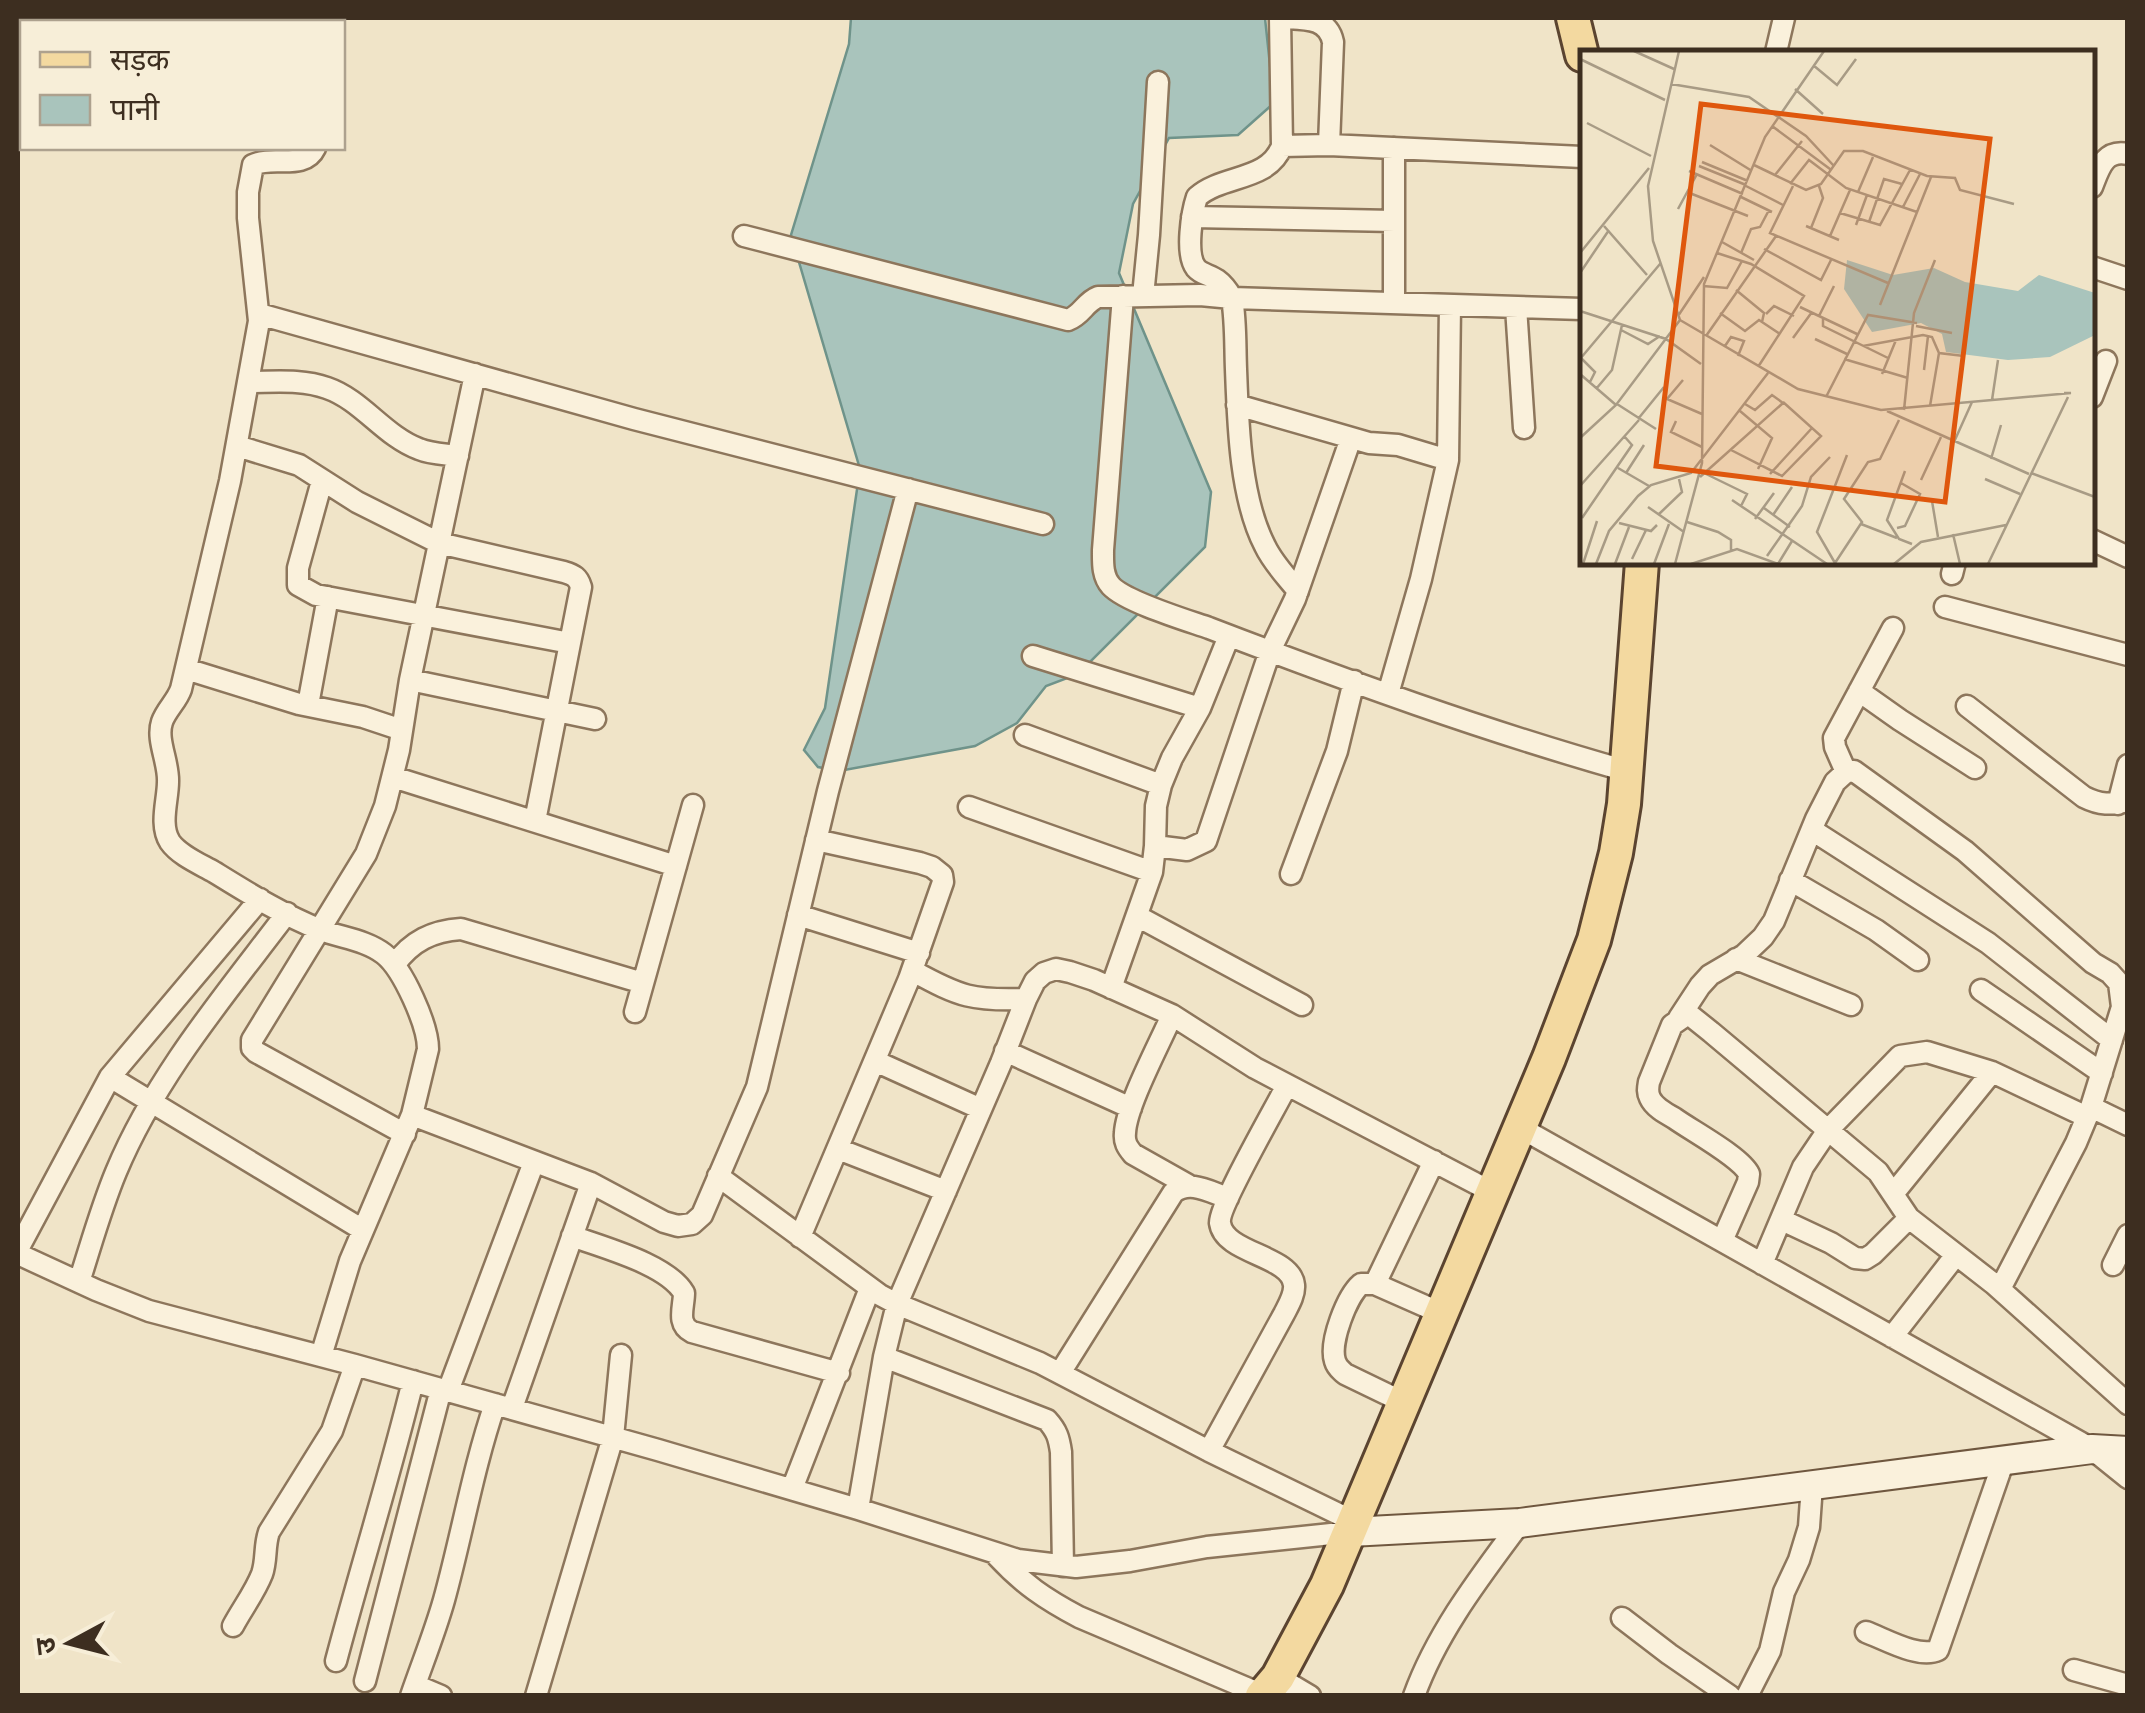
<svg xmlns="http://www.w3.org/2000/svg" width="2145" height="1713" viewBox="0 0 2145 1713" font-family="Georgia,'Noto Sans Devanagari',serif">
<rect width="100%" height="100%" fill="#f0e4c8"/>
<path fill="#a9c4bc" stroke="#6f938a" stroke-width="2.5" d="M851,18H1265L1274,103L1238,135L1169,138L1133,204L1119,273L1211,492L1205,547L1078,674L1046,686L1017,723L975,746L839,771L818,767L804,750L825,708L860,469L791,235L849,44Z"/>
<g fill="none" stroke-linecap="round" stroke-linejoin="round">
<g stroke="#8d765c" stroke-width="25">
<path id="street" d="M1280,18L1282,146C1268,182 1223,174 1197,197C1192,212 1185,254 1196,268C1201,274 1210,275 1217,280C1224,285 1228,291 1232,298C1236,322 1235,346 1236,369C1238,424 1240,498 1265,546C1273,563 1286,576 1298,591
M1285,18C1306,19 1328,18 1333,42L1329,145
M333,22V18
M1776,52L1784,18
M1282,146L1329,145L1582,157
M315,148C304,171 273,155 253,165L248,192V218L259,321L230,481L181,689C177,701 166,710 162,722C156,740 169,762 168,782C168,800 159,825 170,842C179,855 200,864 214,872C248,893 283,915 321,930C342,938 366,940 384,954C403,969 428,1025 428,1049L412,1115L350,1261L321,1356
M1394,148V303
M2092,187C2099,169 2104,149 2128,154
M1192,217L1394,221
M744,236L1068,320C1082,315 1085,302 1098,297L1200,295L1232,298L1582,309
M2092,267L2128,279
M1123,296L1103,550C1103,562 1102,576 1111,586C1126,602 1186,620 1209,628C1347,681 1485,731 1627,771
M1143,296L1149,235L1158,82
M1516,307L1524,428
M259,314L634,419L1043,524
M249,382C275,382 302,379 327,388C362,400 384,436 419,449C431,454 445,454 458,456
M2092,397L2106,361
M1237,405L1369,443L1398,445L1448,460
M237,446L299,465L357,502L439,543L564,572C574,575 578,577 581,587L535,821
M322,481L298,568V585L316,595L570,643
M2092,540L2128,557
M1952,574L1955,562
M1945,607L2128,655
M1033,656L1200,708
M186,669L299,704L363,717L402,730
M410,680L595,719
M1859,691L1900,720L1975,768
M1388,694L1421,579L1448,460L1450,305
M308,705L328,597
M1967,706L2084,797C2100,805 2111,805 2128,801
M1025,735L1161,785
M1846,772L1835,747L1834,738L1893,628
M393,777L676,866
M2118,804L2128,765
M969,807L1152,872
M1812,830L1988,943L2112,1040
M1155,846L1187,850L1206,841L1270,651L1295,599L1351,438
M1291,874L1337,751L1354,681
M1790,880L1876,930L1918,960
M798,915L919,953
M1137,916L1302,1005
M1736,959L1851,1005
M395,964C412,941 432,931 461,929L643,983
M913,971C960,997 973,1001 1026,999
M1111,988L1152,872L1155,846L1156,806L1161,785L1172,758L1200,708L1229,636
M1981,990L2102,1073
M635,1012L693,805
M1172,1015C1160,1043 1126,1106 1125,1133C1124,1142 1127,1147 1133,1154L1188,1185
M1679,1018L1700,986L1710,975L1744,955L1763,937L1774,921L1816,819L1835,782L1846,772L1854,771L1965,851L2093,963L2110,973L2119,983L2122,1007L2091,1107L2076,1143L2000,1289
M1005,1051L1131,1108
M875,1061L981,1109
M110,1077L363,1230
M2091,1107L2128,1125
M412,1115L591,1183L664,1222L678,1226L692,1224L702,1215L757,1087L828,791L908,489
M1519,1127L2092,1449L2128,1478
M405,1134L256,1052L252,1048V1040L366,854L385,806L399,750L410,680L475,374
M838,1149L946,1191
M718,1176L880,1295L897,1304L1040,1363L1209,1451L1355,1522
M1893,1194L1992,1072
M1782,1220L1831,1243L1855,1258L1865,1259L1873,1254L1909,1218
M572,1236C604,1248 667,1264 684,1293C684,1307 676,1324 692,1332L839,1373
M800,1237L909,979L943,882L942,875L932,867L920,863L816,840
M1722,1241L1748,1182L1749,1174C1741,1157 1692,1131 1674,1118C1665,1113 1654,1107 1650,1098C1647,1092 1648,1088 1649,1082L1672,1025L1685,1016H1691L1711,1032L1878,1172L1909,1218L1994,1284L2128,1404
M18,1249L110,1077L260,899
M18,1254L96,1290L149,1311L355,1365L658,1450L858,1509L1018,1560L1076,1567L1130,1561L1207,1547L1350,1532
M1762,1264L1803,1167L1828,1130L1900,1056L1927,1052L1992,1072L2087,1117
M2113,1265L2128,1235
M79,1282C91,1245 101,1208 116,1172C156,1076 225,995 287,913
M1375,1284L1434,1161
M1892,1337L1956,1255
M884,1357L1047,1420C1057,1431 1059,1438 1061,1452L1063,1566
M1060,1373L1173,1193C1189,1179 1210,1192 1228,1198
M448,1391L534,1162
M1405,1403L1345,1374C1340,1369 1337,1368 1335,1361C1329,1342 1347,1296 1361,1284H1375L1443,1314
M512,1408L591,1183
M1209,1451L1284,1314C1288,1306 1295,1295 1294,1285C1291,1255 1224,1254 1220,1223C1218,1207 1276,1107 1287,1085
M792,1489L870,1288
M858,1509L884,1357L897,1304L1001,1063L1026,999L1035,981L1044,973L1056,969L1070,972L1094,980L1172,1015L1255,1068L1492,1192
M997,1556C1023,1584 1045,1599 1079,1617L1263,1695
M1622,1618L1669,1654L1730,1696
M233,1626C242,1609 255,1592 262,1574C267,1560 264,1546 269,1532L332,1431L355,1365
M1866,1632C1885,1639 1919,1659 1938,1650L2004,1460
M336,1661C361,1567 390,1475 413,1381
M2074,1670L2128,1685
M1278,1677L1310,1696
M365,1681L441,1389
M415,1685L441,1696
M411,1696C422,1664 435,1632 444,1600C462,1535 473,1468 495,1404
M536,1696L613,1437L621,1355
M1414,1696C1437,1632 1480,1577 1520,1523
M1747,1696L1770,1651L1784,1592L1799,1560L1809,1527L1812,1485"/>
</g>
<g stroke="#6f573f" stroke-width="32">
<path id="secondary" d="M1350,1532L1520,1523L2092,1449L2128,1451"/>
</g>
<g stroke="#5b4430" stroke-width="38">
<path id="primary" d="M1573,18L1582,55
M1262,1696L1278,1677L1327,1585L1549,1058L1594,940L1616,853L1624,804L1642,562"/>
</g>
<use href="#street" stroke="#faf1dc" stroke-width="20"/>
<use href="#secondary" stroke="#faf1dc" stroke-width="28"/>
<use href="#primary" stroke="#f3d9a0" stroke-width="32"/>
</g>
<g transform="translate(1580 50)">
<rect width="515" height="515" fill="#f0e4c8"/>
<path d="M267,210L313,225L354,218L385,232L438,241L459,225L515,243V285L470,307L428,310L366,302L362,284L341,273L292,282L264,239Z" fill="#a9c4bc"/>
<path fill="none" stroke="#a89b85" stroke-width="2.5" d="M54,1L94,19M99,1L68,136L73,191L100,270L218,339L301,360L491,343H484M0,9L85,50M233,15L257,35L276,9M91,34L169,47L226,86L253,115M215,39L243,64M7,73L71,106M192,76L250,119M130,95L172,121M122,112L168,131M174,115L226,140L241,134L264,101H283L347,126L375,128L380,140L434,154M119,116L166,135M109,121L163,144M195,125L222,91M210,134L229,110L266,138L337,162M166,136L203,155M213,136L190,183L308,233M107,142L168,166M278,142L293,107M161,147L192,162M323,157L340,124M98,159L117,124M260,163L300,175L330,120M289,172L304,129L322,134M276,175L287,145M24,176L67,225M226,176L259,190M231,178L243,148L239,136M250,186L270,140M142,192L174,210M184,199L241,230L251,210M0,203L69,118M137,203L171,214L224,246L178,317M161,203L171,179L180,177L189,160M0,223L29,180M123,236L147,238L162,211M156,240L184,263L182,272M300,255L351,127M220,257L277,284M0,261L86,289L121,314M140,263L165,281L179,270L200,284M186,264L194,256L214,266M98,266L124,227M239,266L254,236M243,267V276L308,308M336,276L372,283M41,280L68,294L80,286M126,286L196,186M213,288L232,262M235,289L267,304M145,296L151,287L164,291L158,306M283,296L343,285L352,287L359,303L384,306M1,308L15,322L10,332M0,309L80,214M264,309L328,328M344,320L348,286M0,324L36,355M302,324L316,290M103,330L87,349L122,364M16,339L32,320L42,275M246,347L288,265L337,273M412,350L418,310M37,354L76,379M350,356L359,303M324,360L334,263L355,210M160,361L192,388L178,419M307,361L449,424M58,369L84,337M96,371L91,382L122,397M0,388L36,355L100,270M374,392L392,352M151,400L202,426L241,386L203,352M411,409L421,375M38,418L69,436M325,421L307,470L319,489L332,494M46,423L64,395M124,423L167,444L161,456M451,423L515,447M190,424L232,378M120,427L203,353L192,345L175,360L165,354M405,429L440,444M341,430L361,387M0,436L59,370M152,450L247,514M352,451L358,487M68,457L104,482M184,458L210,477M78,465L102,442L99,429M193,465L212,437M2,468L52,395L44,386M175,469L194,443M107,472L138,482L151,490V500M39,473L71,481L77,475M281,474L317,488M317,478L325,476L340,444L321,433M373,484L380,514M187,506L222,456L231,427L250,407M52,509L66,480M255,513L282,472L264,449L288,412L300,409L319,370M255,513L237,482L267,405M3,514L17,471M16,514L29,481L58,446L71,435L111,423L188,323M35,514L49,477M74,514L89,474M95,514L122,413L124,234L185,87L244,1M111,514L157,499L198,514L212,491M314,514L341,492L426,475M408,514L488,347"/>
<path fill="#df570d" fill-opacity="0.15" stroke="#df570d" stroke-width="5" d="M121,54L410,89L365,452L76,416Z"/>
<rect width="515" height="515" fill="none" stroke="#3d2e20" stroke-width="5"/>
</g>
<rect width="2145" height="1713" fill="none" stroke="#3d2e20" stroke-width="40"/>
<rect x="20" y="20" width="325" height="130" fill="#f7eed8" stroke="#ada18e" stroke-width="2.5"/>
<rect x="40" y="52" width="50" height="15" fill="#f3d9a0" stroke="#ada18e" stroke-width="2.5"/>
<text x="110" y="70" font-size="30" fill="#3d2e20">सड़क</text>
<rect x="40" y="95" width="50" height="30" fill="#a9c4bc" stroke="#ada18e" stroke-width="2.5"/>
<text x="110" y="120" font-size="30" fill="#3d2e20">पानी</text>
<g transform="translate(70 1643) rotate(263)" stroke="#f7eed8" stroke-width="8" paint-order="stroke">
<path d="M0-8L18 38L0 25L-18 38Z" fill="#3d2e20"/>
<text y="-15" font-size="28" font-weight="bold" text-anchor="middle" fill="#3d2e20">उ</text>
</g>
</svg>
